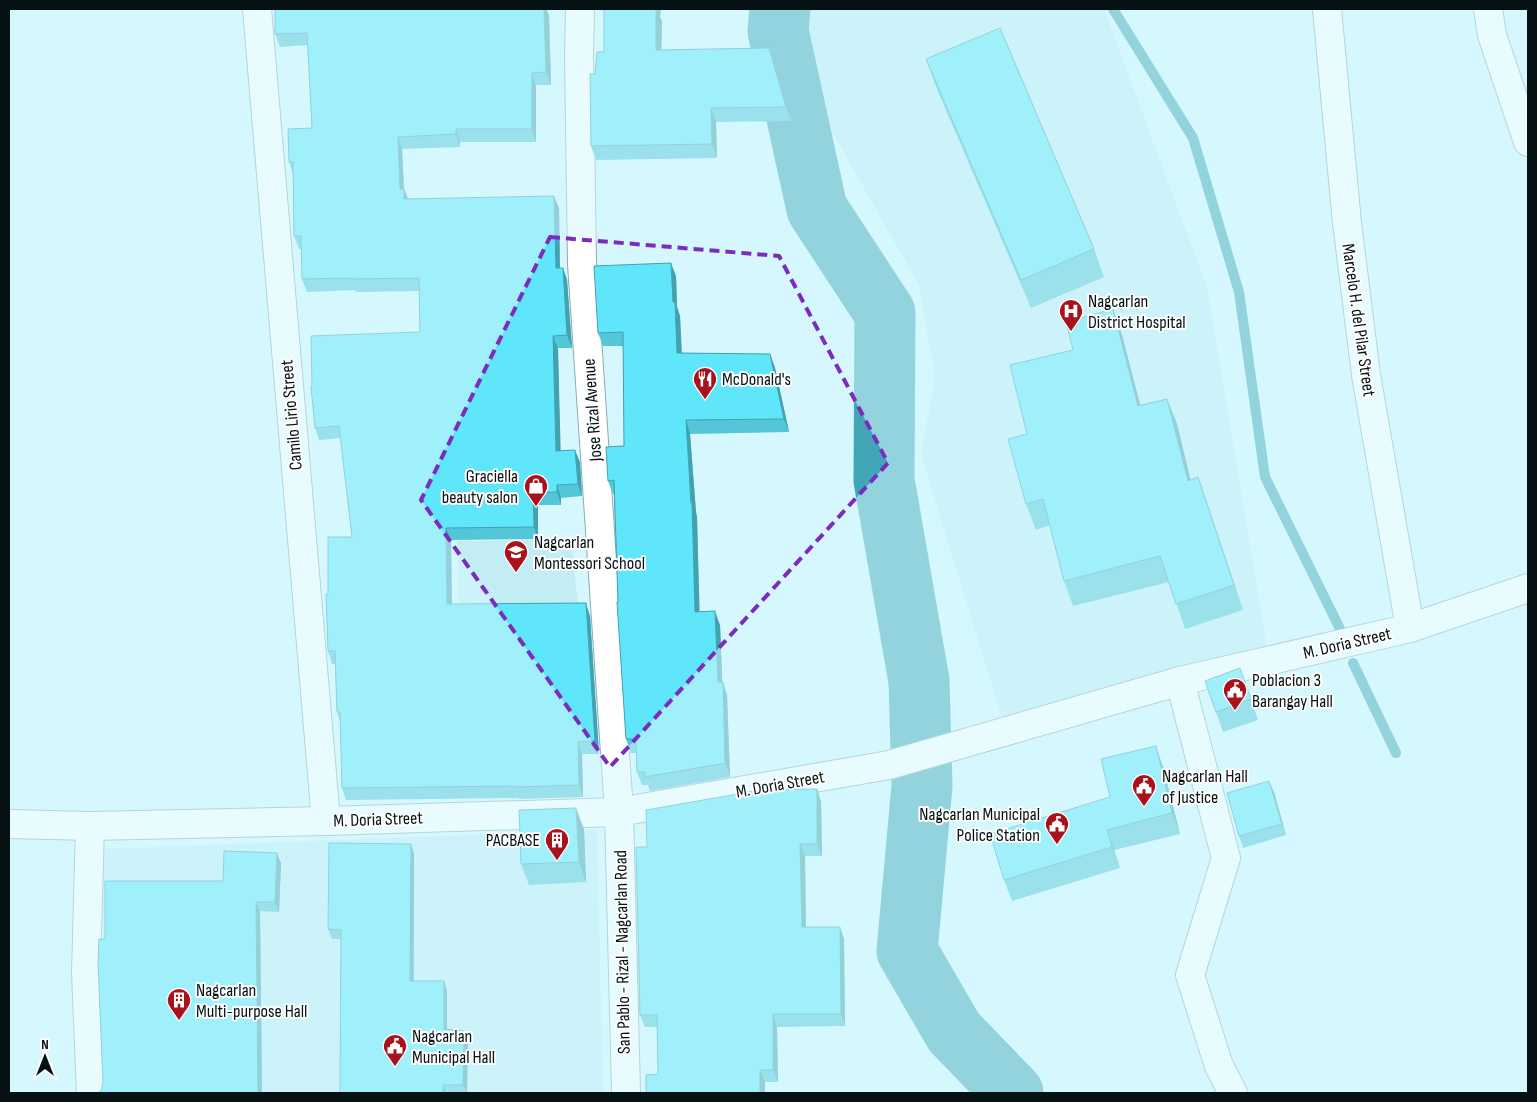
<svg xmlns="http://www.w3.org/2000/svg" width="1537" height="1102" viewBox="0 0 1537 1102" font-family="'Sofia Sans Condensed',sans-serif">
<rect width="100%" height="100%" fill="#d6f7fe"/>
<path fill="#c2edf4" d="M812,9H1104L1207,287L1267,650L1003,721L921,455L935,377L919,285L798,72Z
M571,540L578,604L458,605L457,541Z
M597,830L603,1093H107L101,849Z"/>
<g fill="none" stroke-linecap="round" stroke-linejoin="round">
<path stroke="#41a6b7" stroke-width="10" d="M1113,9L1193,138L1239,292L1265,477L1344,637
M1353,663L1396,753"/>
<path stroke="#41a6b7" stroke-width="61" d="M780,9L778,31L817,209L885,313L884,480L919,681L922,786L907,951L954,1032L1013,1093"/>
<g stroke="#8cacb1" stroke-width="30">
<path id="street" d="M257,9L326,821
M1327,9L1347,223L1366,375L1410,628
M1180,681L1226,858L1190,975L1219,1066L1233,1093
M90,826L86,973L91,1093"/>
</g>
<g stroke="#8cacb1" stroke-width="30">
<path id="secondary" d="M580,9L579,56L582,264L619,812L626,1093
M1488,9L1492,35L1528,142
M9,824L90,826L326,821L619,812L889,765L1180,681L1410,628L1528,588"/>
</g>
<use href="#street" stroke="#fff" stroke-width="28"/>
<use href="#secondary" stroke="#fff" stroke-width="28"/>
</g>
<path fill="#53c6d8" d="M275,9H546L549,15L551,85H536V142H460V147L402,149L404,189L408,199L559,208L560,268H563L567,280L572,348H558L560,451L580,462L582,496L561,498V505H538V539L451,540L452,604L590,616L599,754H582L583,797L519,799V798L346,800L342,788L340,722L337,712L335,664H332L328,651V594L352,537L341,438L319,440L315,428L312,386L420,332L419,291L356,292L355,290L307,292L302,279L301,249H299L294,236L293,174L289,162L312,128L308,45L280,47L275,34Z
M661,9L660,17L662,21L661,50L769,48L775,62L792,121L716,122L717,158L596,160L591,146L595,74L604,52Z
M926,59L1094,249L1104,277L1031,308L936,87Z
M676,276L677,307L680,316L682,353L770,354L775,368L789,432L690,434L696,512L697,517L699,612L720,625L722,682L727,695L730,777L650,791L648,785H642L637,772L636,753H631L626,739L618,602L614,494H613L608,481L624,446L623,346H603L598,333Z
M1113,309L1122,335L1140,405L1167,399L1177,424L1190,480L1198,477L1243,610L1185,629L1169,582L1073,606L1064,581L1050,525L1036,530L1026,504L1073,350Z
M1240,668L1258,720L1223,732L1205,681Z
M1163,767L1180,834L1114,850L1120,868L1012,901L1004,880Z
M817,789L821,802L822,856H805L806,927L844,939L845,1026L777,1027L778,1082H765L658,1074L657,1027H645L640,1015L647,847Z
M1274,792L1286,835L1243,848L1239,836Z
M584,829L586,882L529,885L521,864Z
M414,854V981L447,991V1029L464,1031L468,1040L467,1093H340L341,939H332L328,929Z
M281,863L279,912L260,911L262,1093H98L101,1091L103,1082L105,939Z"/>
<path fill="#43a1b0" d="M544,9H546L549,15L551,85L546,72Z
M655,9H661L660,17L662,21L661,65L656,50Z
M769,48L775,62L792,121L786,107Z
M532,73L536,85V142L532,129Z
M711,108L716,122L717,158L712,144Z
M456,129L460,142V147L456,134Z
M398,137L402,149L404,189L409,201H405L400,189Z
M554,196L559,208L560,280L556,268Z
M671,263L676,276L677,307L680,316L682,366L677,353L673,302Z
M563,268L567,280L572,348L567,335Z
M1113,309L1122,335L1147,431L1138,406Z
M553,336L558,348L561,464L556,451Z
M770,354L775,368L789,432L784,419Z
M1167,399L1177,424L1197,506L1188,481Z
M686,420L690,434L696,512L697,517L700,625L695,612L691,503Z
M575,450L580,462L582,496L578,484Z
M1198,477L1207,503L1243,610L1234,585Z
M557,485L561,498V505L557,492Z
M533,493L538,505V539L534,527Z
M446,528L451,540L452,617L447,604Z
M586,603L590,616L599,754L595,741Z
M715,611L720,625L723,696L718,682Z
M723,682L727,695L730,777L725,763Z
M578,742L582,754L583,797L579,785Z
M1156,746L1163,767L1180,834L1172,813Z
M1269,781L1274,792L1286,835L1282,824Z
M817,789L821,802L822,856L817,844Z
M576,808L584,829L586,882L579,862Z
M1107,830L1114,850L1120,868L1112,847Z
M411,844L414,854L413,991L410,981Z
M800,844L805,856L806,940L802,927Z
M277,853L281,863L279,912L275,902Z
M256,902L260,911L262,1093H258Z
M840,927L844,939L845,1026L841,1014Z
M444,981L447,991V1038L444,1029Z
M773,1014L777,1027L778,1082L773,1070Z
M464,1031L468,1040L467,1093L463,1085Z
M760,1070L765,1082V1093H760Z
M443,1085L446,1093H443Z"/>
<path fill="#60e6fb" stroke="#43a1b0" d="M275,9H544L546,72L532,73V129H456V134L398,137L400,189H404V199L554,196L556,268H563L567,335L553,336L556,451L575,450L578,484L557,485V492L533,493L534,527L446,528L447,604L586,603L595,741L578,742L579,785L515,787L514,786L342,788L340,712H337L335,651H328L326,594H328V537H352L339,426L315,428L311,386H312L311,336L420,332L419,278L351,279V278L302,279L301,236H294L293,162H289L288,129L312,128L307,33L275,34Z
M604,9H656V50L769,48L786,107L711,108L712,144L591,146L590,74H595L597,52H604Z
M1000,28L1094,249L1021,280L926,59Z
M671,263L673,302H675L677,353L770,354L784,419L686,420L691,503H692L695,612L715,611L718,682H723L725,763L645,777V772H637L636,739H626L617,602H618L614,480L608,481L606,447L624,446L623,332L598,333L594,266Z
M1113,309L1138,406L1167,399L1188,481L1198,477L1234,585L1176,604L1160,556L1064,581L1043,499L1026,504L1008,439L1027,434L1010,365L1073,350L1066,322Z
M1240,668L1251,699L1216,712L1205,681Z
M1156,746L1172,813L1107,830L1112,847L1004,880L990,834L1110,797L1101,759Z
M1269,781L1282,824L1239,836L1227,793Z
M817,789V844H800L802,927H840L841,1014H773V1070H760V1093H646V1075L658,1074L657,1015H640L636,847H647L646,810L761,790Z
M576,808L579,862L521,864L519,810Z
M329,843L411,844L410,981H444V1029L464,1031L463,1085H443V1093H340L341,930L328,929Z
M224,851L277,853L275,902H256L258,1093H98L101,1091L103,1082L98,963L99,939H105V881H223Z"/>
<path d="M0 0H1537V1102H0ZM550,237L779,256L888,463L610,767L421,500Z" fill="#d6f7fe" fill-opacity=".55" fill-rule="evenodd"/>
<path fill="none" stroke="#7b2cbf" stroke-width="4" stroke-dasharray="10 6" stroke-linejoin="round" d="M550,237L779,256L888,463L610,767L421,500Z"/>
<defs>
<g id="hospital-pin" transform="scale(1.25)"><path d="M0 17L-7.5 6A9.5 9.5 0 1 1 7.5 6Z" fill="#a8121c" stroke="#fdfdfd"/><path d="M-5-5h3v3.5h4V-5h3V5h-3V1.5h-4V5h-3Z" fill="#fff"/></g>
<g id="restaurant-pin" transform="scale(1.25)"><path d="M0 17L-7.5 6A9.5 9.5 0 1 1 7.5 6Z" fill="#a8121c" stroke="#fdfdfd"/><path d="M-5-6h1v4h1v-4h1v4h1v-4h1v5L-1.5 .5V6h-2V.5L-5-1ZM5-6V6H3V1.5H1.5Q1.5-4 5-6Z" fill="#fff"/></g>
<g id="shop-pin" transform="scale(1.25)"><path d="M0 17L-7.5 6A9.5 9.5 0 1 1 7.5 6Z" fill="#a8121c" stroke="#fdfdfd"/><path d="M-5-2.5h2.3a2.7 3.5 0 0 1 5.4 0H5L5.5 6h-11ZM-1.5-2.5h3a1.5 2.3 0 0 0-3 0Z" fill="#fff"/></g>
<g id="school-pin" transform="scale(1.25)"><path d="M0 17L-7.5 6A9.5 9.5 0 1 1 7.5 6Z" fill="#a8121c" stroke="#fdfdfd"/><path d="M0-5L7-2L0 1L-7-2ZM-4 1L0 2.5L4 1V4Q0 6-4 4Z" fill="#fff"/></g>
<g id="civic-pin" transform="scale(1.25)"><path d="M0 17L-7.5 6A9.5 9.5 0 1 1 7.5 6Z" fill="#a8121c" stroke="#fdfdfd"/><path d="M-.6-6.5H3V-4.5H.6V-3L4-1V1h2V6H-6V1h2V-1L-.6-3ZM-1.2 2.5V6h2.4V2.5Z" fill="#fff"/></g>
<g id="building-pin" transform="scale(1.25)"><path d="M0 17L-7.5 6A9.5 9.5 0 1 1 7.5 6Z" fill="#a8121c" stroke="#fdfdfd"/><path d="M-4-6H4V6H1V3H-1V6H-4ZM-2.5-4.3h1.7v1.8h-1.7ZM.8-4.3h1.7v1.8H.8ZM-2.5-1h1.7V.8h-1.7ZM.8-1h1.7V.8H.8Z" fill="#fff"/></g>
</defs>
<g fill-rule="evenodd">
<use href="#hospital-pin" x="1071" y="311"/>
<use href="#restaurant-pin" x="705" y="379"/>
<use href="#shop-pin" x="536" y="486"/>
<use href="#school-pin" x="516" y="552"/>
<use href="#civic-pin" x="1235" y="690"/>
<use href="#civic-pin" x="1144" y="786"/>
<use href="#civic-pin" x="1057" y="824"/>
<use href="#building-pin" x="557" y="840"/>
<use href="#building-pin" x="179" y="1000"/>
<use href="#civic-pin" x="395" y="1046"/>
</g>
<g text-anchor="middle" stroke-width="4" stroke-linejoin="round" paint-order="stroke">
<g font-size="18" fill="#061113" stroke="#fdfdfd" text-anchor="start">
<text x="1088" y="307">Nagcarlan<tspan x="1088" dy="21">District Hospital</tspan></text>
<text x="722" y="385">McDonald's</text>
<text x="518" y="482" text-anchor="end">Graciella<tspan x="518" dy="21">beauty salon</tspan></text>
<text x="534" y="548">Nagcarlan<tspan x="534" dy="21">Montessori School</tspan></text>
<text x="1252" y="686">Poblacion 3<tspan x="1252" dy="21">Barangay Hall</tspan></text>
<text x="1162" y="782">Nagcarlan Hall<tspan x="1162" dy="21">of Justice</tspan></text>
<text x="1040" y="820" text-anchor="end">Nagcarlan Municipal<tspan x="1040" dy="21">Police Station</tspan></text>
<text x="540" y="846" text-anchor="end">PACBASE</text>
<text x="196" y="996">Nagcarlan<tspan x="196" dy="21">Multi-purpose Hall</tspan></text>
<text x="412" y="1042">Nagcarlan<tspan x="412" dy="21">Municipal Hall</tspan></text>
</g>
<g font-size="18" fill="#061113" stroke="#fdfdfd">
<text transform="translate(1359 320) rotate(82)" y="6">Marcelo H. del Pilar Street</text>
<text transform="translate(592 410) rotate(-94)" y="6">Jose Rizal Avenue</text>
<text transform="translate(291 415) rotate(-95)" y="6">Camilo Lirio Street</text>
<text transform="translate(1347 643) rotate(-13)" y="6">M. Doria Street</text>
<text transform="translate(780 784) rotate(-10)" y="6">M. Doria Street</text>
<text transform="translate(378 819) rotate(-2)" y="6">M. Doria Street</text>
<text transform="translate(622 952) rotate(-91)" y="6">San Pablo - Rizal - Nagcarlan Road</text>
</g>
</g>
<rect width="1537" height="1102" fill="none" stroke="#061113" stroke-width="20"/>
<g transform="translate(45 1057)" stroke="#fdfdfd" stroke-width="4" paint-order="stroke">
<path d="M0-4L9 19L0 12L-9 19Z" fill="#061113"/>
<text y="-8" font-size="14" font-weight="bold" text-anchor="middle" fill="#061113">N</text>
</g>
</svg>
